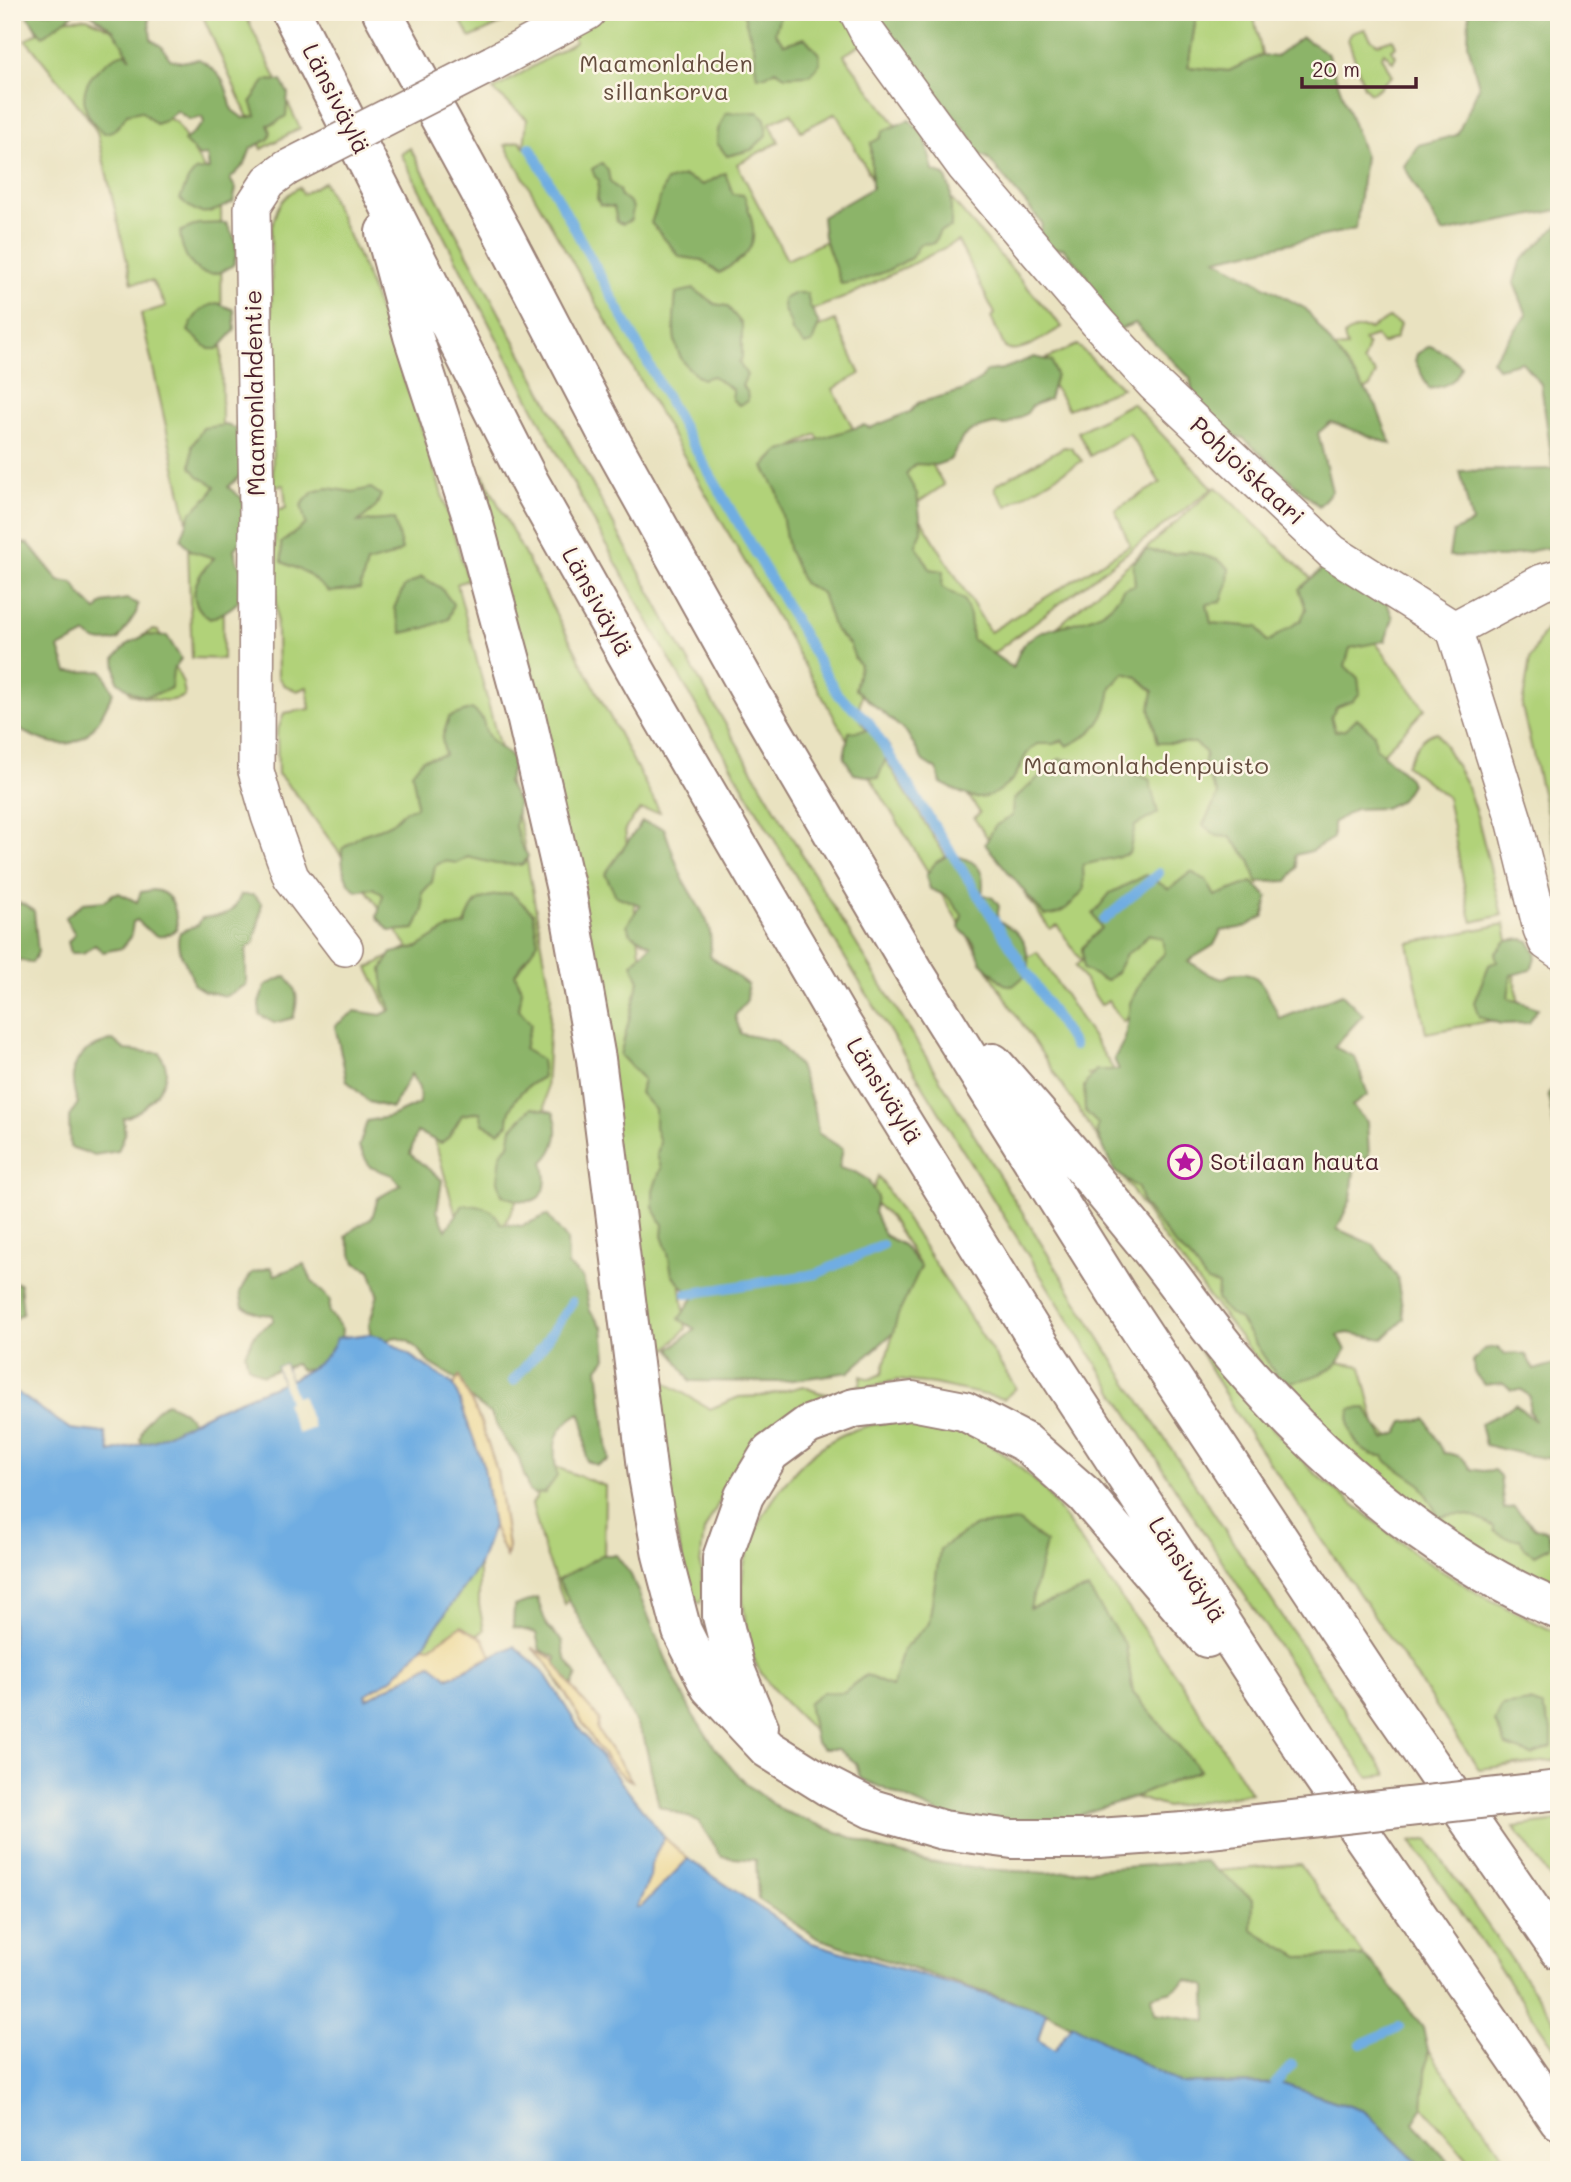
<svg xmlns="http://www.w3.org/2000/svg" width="1571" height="2182" viewBox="0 0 1571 2182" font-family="Mali,sans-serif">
<rect width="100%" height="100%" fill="#fcf5e5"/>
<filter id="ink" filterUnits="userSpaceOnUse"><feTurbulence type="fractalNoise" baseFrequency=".0143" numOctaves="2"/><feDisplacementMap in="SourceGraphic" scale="14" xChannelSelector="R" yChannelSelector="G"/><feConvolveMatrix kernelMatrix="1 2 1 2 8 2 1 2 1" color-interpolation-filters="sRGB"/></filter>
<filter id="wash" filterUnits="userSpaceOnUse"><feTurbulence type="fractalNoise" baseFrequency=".00686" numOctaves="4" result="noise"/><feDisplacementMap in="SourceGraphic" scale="28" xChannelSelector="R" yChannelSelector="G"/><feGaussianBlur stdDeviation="1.57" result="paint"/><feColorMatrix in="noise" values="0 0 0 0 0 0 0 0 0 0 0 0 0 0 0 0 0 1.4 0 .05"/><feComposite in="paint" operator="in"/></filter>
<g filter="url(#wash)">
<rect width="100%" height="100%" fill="#e9e2c0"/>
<path fill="#b1d279" stroke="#7e7852" stroke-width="2" d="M201,12H244L300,128L262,149Z
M456,12H526L470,38Z
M562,12H855L869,40L844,55L929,170L872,179L836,113L801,131L791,113L770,123L779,142L737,164L787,260L939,185L1062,327C1047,335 1022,355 1005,348L991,317L995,314L958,241L846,297L809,311L817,328L835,320L860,374L833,389L860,442L1077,345L1122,388L1068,409L1049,379L926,455L944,485L913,506L990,632L1130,545L1115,510L1160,483L1129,433L1090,456L1078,432L1132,403L1213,488L970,671L816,434L767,461L853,621L864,679L858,716L1007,954L1014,965L1037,952L1114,1070L1088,1074L1117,1116L1329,1361L1361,1366L1376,1427L1514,1526L1559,1539V1593L1528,1580L1388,1490L1279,1388L1160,1233L1005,998L848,741L505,145L520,141L524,147L527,119L493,90L575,42Z
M1197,12H1253L1262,55L1229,71L1188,67Z
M87,18L113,30L140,54L146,107L176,122L221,197L223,659L192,658L187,521L141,314L166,306L152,281L132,283L97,132L84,112L26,40L58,20Z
M1365,29L1371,39L1378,44L1393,39L1396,46L1391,50L1396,56L1393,62L1384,52L1382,56L1392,76C1383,81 1381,90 1370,93L1364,87L1348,39L1352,33Z
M410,148L679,645L823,890L1118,1368L1387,1775L1368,1777C1248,1606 1137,1429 1026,1252C902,1053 779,853 664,649C572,486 488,320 401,154Z
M324,182L364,269L421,426L468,580L457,584L522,833L551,994L543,1149L491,1251L462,1238L413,1061L368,968L408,947L297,795L278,774L277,733L284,713L310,709L307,687L297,691L284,685L278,677L274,504L280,510L286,508L284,485L279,486L273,490L271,231C276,209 279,199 299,187L303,194Z
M1389,318L1400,324L1396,338L1382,344L1376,336L1364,340L1368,346L1363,362L1376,373L1370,387L1359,393L1334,348L1347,347L1344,336C1353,330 1359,326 1370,329Z
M1064,447L1071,448L1082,461L1007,506L995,490L997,484Z
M483,475L660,812L640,810L625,829L686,1329L662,1354L658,1378L710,1409L739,1397L764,1396L803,1386C830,1399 833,1395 860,1385L861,1376L870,1379L882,1374L893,1333L896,1289L921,1267L890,1217L870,1199L878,1176L1016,1388L1004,1399L934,1384L897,1380L849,1392L761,1438L727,1487L704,1531L700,1565L704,1595L700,1603L689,1596L473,484Z
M1216,487L1370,635L1425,709L1255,888L1123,1022L1108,1000L1101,1005L1075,966L1081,961L1057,925L1050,929L1024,893L1031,889L999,855L974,818L980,813L930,739Z
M1559,612V865L1522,707L1530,659L1542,635Z
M153,630L158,631L183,683L185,696C167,705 149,698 130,694C128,687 123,678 123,671C122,656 140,634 153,630Z
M1437,732L1466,783L1478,819L1502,915L1473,922L1470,916L1447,797L1406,765C1414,751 1420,736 1437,732Z
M1505,924L1521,1015L1426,1033L1408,943Z
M1197,1346L1311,1470L1418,1556L1479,1594L1559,1634V1760L1479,1769L1237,1415Z
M927,1418L977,1436L1009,1458L1044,1489L1180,1681L1251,1793L1167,1807L1134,1797L1200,1770L1133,1693L1126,1646L903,1650L892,1688L866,1675L844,1692L822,1693L809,1705L813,1730C793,1710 771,1691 757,1666C750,1653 747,1635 745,1620C743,1600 740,1581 745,1561C758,1513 797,1455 844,1434C871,1422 898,1420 927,1418Z
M556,1467L605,1486L604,1564L581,1580L565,1605L543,1547L532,1504Z
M479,1565V1605L484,1630L477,1636L461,1626L430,1647L423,1646Z
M1559,1821V1890L1514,1827Z
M1428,1840L1559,2027V2054L1411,1841Z
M1300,1864L1364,1956L1299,1957L1252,1930L1253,1899L1217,1871Z
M1428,2050L1514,2170H1477L1423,2107Z"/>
<path fill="#8cb469" stroke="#6b6a4a" stroke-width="2" fill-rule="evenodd" d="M25,12H76L43,36C34,29 32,20 25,12Z
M88,12H148L151,39L162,47L170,59L181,62L199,59C223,75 226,82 232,110L243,118L256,116L251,101L266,80L281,81L288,93L286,116L275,123L268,125L271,132L269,139L251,148L245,164L230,179L236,189L233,202C209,214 201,219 180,199L188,180L195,171L209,169L207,155L199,156L184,141L204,123L202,117L190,120L177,111L164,121L156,124L141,111L127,114C121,124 116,132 104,133C79,113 77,86 102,66C110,60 116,54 126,53L131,58L113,30Z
M744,12H781L775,33L784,44L805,38L819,54L820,63L810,75L785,76L775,70L766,76H757C754,66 756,56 754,47C750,34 745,25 744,12Z
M873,12H1197L1188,67L1229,71L1262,55L1275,57L1302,37L1327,53L1365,156L1356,229L1216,259L1306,309L1376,405L1391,444L1331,422L1318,433L1332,491L1319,506L1243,438L1221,434L1195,409L1190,378L1135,323L1115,331L1091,301L1087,276L1063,248L1045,250L1039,238L1042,223L988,158L967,149L972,139Z
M1469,12H1559V210L1442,233L1404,166L1418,145L1457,135L1479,87L1468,44Z
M758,112L765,119L767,135L751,150L727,156L717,143L718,130L726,113Z
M909,120L925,136L933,171L945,175L951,192V228L940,231L934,243L920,244L911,258L887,271L861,281L841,284L824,237L822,217L872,188L871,143L880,138L883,131Z
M602,163L608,171L610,182L619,190L621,197L629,201L633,208L631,220L623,224L617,222L614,207L600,205L597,199L599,180L595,177L592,169Z
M725,173L733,194L744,195C758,237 761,250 719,273L702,260L680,257L651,223L666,181L684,176L703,185Z
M226,223C236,239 241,247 233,265C228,268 223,272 217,273C193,279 181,251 180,232L198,224Z
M1559,224V554L1546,548L1503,557L1449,556L1453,532L1472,523L1460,471L1553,469L1541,384L1522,362L1498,368L1492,360L1527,315L1514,283L1520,262Z
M694,289L715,304L727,306L742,324V357L739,363L747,375L742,386L747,391L748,401L739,405L732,399L733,390L713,376L702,379C668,357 673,330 676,293Z
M795,293H807L810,306L819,324L812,343L805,345L792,332C791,316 782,316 783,299Z
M217,303L234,310L235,330L218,349H209L188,331C194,316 200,307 217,303Z
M1430,346L1447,354L1461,366C1456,383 1446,386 1429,389L1415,361L1417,354Z
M1034,357L1052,361L1056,375L1049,399L1032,406L1027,413L1006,425L994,424L972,430L963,437L950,460L936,465L915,464L906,474L917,494L922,531L916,545L930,569L943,571L942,587L964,600L970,616L972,639L1013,668C1016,661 1018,653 1022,647C1042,617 1103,633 1123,589L1135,585L1133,563L1146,550L1174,554L1190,551L1218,560L1229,568L1228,583L1221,602L1207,604L1211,623L1258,627L1267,642L1301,620L1306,609L1299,589L1322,569L1371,563L1393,618L1385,641L1350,648L1345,666L1358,678L1360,693L1353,701L1337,707L1331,717L1335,731L1345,730L1357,718L1374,734L1376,748L1408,777L1411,784L1401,800L1384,808L1355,809L1333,823V838L1311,851L1295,855L1297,867L1288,881L1257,882L1250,860L1230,837L1217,836L1203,825L1218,795L1204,769L1206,753L1195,743H1158L1150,709L1153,691L1137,677L1124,673L1111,687C1108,718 1095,734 1067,746L1062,740L1054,744H1037C1022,757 1027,755 1018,771C1011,784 993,799 977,798C966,797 951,788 941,783L937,770L923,761L907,733L855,689L860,665L855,659L850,645L834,629L822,593L803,583L788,549L778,493L764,467L778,452L864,425L870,428L910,412L918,403L961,391L981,379L987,371L1003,369Z
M226,425L240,430L246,471L228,487L243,499L250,532L234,549L237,562L249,575C247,599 232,610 210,619C184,601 194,578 214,558L191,551L181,539L191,512L209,496L215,486L198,476L191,467L192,446L203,428Z
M328,488L353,492L371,488L381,495L376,507L358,522L394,519L402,550L389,557L367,563L360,589L329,592L305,572L282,562L281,543L306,524L301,505L313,492Z
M12,542L29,544L59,581L73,583L81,595L96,611L103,603L127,599L138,604L136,613L118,640C105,643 96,643 86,634L59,648L67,672L103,671L113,692C91,742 73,758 20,730L15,716V709L12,708Z
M422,577L441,588L453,604L449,619L425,628L402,633L394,608L404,587Z
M146,635L167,636L181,659L173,670L171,688C145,700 139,699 117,681L115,658L129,643Z
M472,709C490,723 480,724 489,737C504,759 522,747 507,783L518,802L515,826L521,845L528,856L523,865L496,864L468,857L457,863L444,861L435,866L432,882L422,893L423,910L415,929L390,931L377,917L383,895L373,888L356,891C343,878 342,868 342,849L361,835L379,829L393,822L403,812L416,807V794L412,773L423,759L445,755L442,739L449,717Z
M876,729L890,748L878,778L854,774L844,757L849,732Z
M1059,759L1101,763L1107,775L1132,773L1149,779L1158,813L1135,826L1129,854L1083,865L1084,889C1073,903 1062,917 1044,915L985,844L995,826L1012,816L1013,800Z
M642,822L664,828C671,847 677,868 686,885C702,915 714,920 710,956L748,985L747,1000L735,1016L741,1034L776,1041L799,1066L815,1111L818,1133L843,1149L839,1168L855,1172L868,1180L877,1197L874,1212L884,1235L903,1245L921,1267L898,1315L893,1333L849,1372L779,1382L690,1381L670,1349L695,1329L679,1319L693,1298L672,1275L668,1253L662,1236L663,1225L653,1207V1190L661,1168L657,1155L660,1142L655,1127V1110L640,1093L643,1079L620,1055L639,981L632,964L651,945L631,934L627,925L640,905L616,896L605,874Z
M949,855C974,858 987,868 982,894L993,898L999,906L997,919L1015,931L1023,940L1027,952L1029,966L1026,975L1013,986L1004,984L981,962L974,943L959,928L962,915L947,896L930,889L926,875L936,862Z
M1191,872L1206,880L1215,896L1252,882L1268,897L1264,916L1245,927L1221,931L1214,945L1188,961L1211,975L1222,979C1258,959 1266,991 1280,1019L1342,994L1363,1015L1334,1047L1355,1057L1368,1095L1352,1106L1367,1122L1369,1155L1354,1170L1351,1199L1337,1229L1374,1245L1397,1277L1404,1319L1383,1339L1348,1333L1338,1335L1346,1350C1343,1355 1340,1361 1336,1365C1323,1375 1296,1384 1280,1381L1240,1320L1228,1313L1217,1300L1218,1285L1207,1282L1189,1257L1176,1246L1143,1204L1138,1188L1114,1171L1097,1133L1098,1124L1085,1111L1084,1086L1096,1070H1119L1114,1059L1125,1039L1130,1003L1146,972L1165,953L1162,939L1149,934L1135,949L1126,954L1117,972L1106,981L1083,969L1082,948L1101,928L1093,914L1110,893L1146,875L1169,889Z
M153,890C174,892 176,910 177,928C160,945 151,933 137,920L133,922L131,937L122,948L103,952L95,945L83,953H71L68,942L75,934L65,918L83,903L105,901L113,894L119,893L137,902L141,892Z
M511,893L533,913L538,942L515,974L522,990L519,1009L531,1024L524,1049L541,1059L543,1077C523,1087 508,1101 508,1124L499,1132L483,1124L480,1112L462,1115L449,1137L441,1143L417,1132L410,1154L442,1180L437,1211L446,1230L463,1205C481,1206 493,1206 501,1224L522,1226L547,1215L567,1240L568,1265L583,1278L590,1311L603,1328L606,1358L598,1368L609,1460L597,1465L587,1461C584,1445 587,1427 580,1413C552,1429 552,1446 557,1476L545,1493L534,1494L529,1491L518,1456L504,1439L491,1414L468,1397L458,1380L428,1362L421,1352L408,1341L395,1337L382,1342L371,1337L369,1325L378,1294L370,1270L355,1263L346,1236L355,1228L372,1218L378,1198L401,1185L392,1175L370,1167L359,1147L367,1121L389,1117L420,1103L419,1088L411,1074L392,1108L369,1102L347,1081L335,1026L355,1011L381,1015L391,1010L384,990L382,969L392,953L418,947L447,929L465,925C474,894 483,898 511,893Z
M241,895H253L261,903C262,919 256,928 254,943L246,949V985L226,996L204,991L193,984C192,966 172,952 180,932L198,925L202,918C225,915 231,917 241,895Z
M12,901L25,905L34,911L38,952L32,963L21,960L12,963Z
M1523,939L1529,941L1536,954L1531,970L1511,975L1508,998L1538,1008L1529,1023L1501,1024L1479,1017L1474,1002L1489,965L1497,961L1495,954L1506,941Z
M286,976C298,991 299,999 293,1018L274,1023L260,1015L259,1002L266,985Z
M113,1040L125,1050L160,1053C162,1058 166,1065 166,1069C167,1088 140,1115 123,1118L125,1134L118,1151L94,1155L70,1147L69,1117L78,1103C71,1086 69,1064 86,1051C93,1046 105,1043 113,1040Z
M1559,1079V1136L1555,1133L1548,1095Z
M532,1107L553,1112C561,1130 557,1149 543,1162C553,1199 534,1209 502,1195L498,1181L501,1153L509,1145L512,1128Z
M304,1264L312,1281L330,1300L329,1312L342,1329L340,1350L330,1365L301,1370L295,1364L263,1375L248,1366L245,1353L256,1333L273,1321V1315L260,1314L243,1307L240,1292L252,1273L271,1267L275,1275Z
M12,1281L20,1284L23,1313L12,1322Z
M1498,1347L1505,1355L1514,1353L1526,1355L1534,1370L1551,1365L1559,1366V1460L1526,1455L1485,1445L1480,1423L1500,1414L1515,1404L1535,1421L1529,1411L1530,1397L1522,1390H1511L1504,1383L1484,1385L1474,1372L1473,1362L1484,1349Z
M166,1403C183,1409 190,1415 197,1431L152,1455L140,1440C142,1423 152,1412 166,1403Z
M1366,1408L1384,1439L1398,1433L1404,1422L1426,1419L1444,1453C1457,1454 1464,1457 1471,1469L1482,1471L1494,1470L1500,1476L1504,1509L1514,1507L1535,1528L1547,1531L1551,1543L1550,1547L1535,1555L1526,1550L1520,1539C1510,1540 1503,1537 1494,1531V1527C1474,1515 1461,1511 1439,1517L1420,1484L1386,1461L1383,1456C1360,1458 1343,1430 1351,1409Z
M1019,1522L1046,1543L1030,1608L1088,1589L1126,1646L1133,1693L1200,1770L1134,1797L1035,1829L952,1819L860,1778L856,1763L838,1749H823L816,1743L808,1704L822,1693L844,1692L866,1675L892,1687L903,1650L929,1623L940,1549L976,1525Z
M602,1555H616L631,1575L672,1673L693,1715L716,1749L746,1784L783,1811L881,1849L930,1862L984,1869L1046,1873L1205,1861L1253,1899L1252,1930L1299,1957L1364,1956L1382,1974L1423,2028L1428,2050L1423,2107L1413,2123L1456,2170H1425L1364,2111L1283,2084L1179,2083L1046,2012L817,1938L758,1899L756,1860L722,1857L698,1821L659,1806L644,1738L558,1580ZM1186,1980L1206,1986L1207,2021L1155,2013L1152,1996L1172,1991Z
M537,1598L547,1626L562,1641L565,1658L577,1675L570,1689L562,1690L554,1675L556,1657L540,1650L536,1633L513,1627L514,1606Z
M1529,1702L1542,1706L1552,1730V1747L1532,1755L1506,1746L1495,1722L1502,1706Z"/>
<path fill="#eeda9e" stroke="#9c7c64" stroke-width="2" d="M459,1376L480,1420L497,1471L508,1546L506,1557L493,1526L484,1468L454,1385Z
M461,1626L484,1640L491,1656L449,1678L430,1664L367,1700L366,1694L393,1678L423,1646L430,1647Z
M532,1648L552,1658L577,1694L599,1719L597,1729L632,1781C602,1770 567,1691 547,1663C543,1658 537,1653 532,1648Z
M664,1837L688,1859L641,1907H637L650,1877L651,1864Z"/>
<path fill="#70ade2" stroke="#5d6686" stroke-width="2" d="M369,1334L382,1337L454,1385L484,1468L493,1526L479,1565L423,1646L393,1678L366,1694L367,1699L431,1664L449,1678L514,1646L543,1671L581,1731L664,1837L651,1864L650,1877L637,1907H641L688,1859L812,1943L1046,2012L1038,2040L1055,2050L1072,2024L1179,2083L1283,2084L1364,2111L1425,2170H12V1389L70,1429L105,1433L110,1452L156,1440L215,1410L282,1383L277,1367L284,1364L290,1380C311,1369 328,1361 337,1338Z"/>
<path fill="#e9e2c0" d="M284,1364L296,1397L302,1395L314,1428L298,1434L285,1403L289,1401L277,1367Z"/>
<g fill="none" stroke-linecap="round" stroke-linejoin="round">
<path stroke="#70ade2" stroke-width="10" d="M530,147L685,431L838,695L867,720L1074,1046
M1104,920L1159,873
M687,1294L816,1274L882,1245
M513,1381L542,1347L572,1302
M1361,2044L1399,2027
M1275,2084L1292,2065"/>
</g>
</g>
<g filter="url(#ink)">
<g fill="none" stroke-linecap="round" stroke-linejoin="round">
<g stroke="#9a8076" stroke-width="38">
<path id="minor" d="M857,12L869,35L965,167L1099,324L1154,384L1332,552L1454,629L1515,823L1541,929L1546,942L1559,951
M493,63L588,12
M287,168L269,181L252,207L257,514L256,771L269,816L291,877L345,948
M1454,629L1542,582L1559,577"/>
</g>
<g stroke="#9a8076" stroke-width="42">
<path id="motorway" d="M291,12L530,483L644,685L837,1016L1042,1348L1310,1759L1559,2121
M382,12L502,232L613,445L755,700L917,976L1116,1293L1374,1683L1559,1950
M385,232L413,336L472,517L526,716L566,890L596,1059L648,1476L662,1555L682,1631L710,1687L768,1749L827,1786L872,1809L943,1830L1012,1839H1084L1184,1832
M993,1063C1046,1123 1097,1183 1147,1245C1177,1282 1204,1323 1235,1359C1324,1462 1432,1556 1559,1610
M759,1727L735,1669L722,1616V1558L744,1496L770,1453L808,1425L854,1408L912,1401L964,1411L1026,1443L1085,1495L1207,1638"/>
</g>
<use href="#minor" stroke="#fff" stroke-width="35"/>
<use href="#motorway" stroke="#fff" stroke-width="38"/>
<g stroke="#9a8076" stroke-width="38" stroke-linecap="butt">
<path id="minor-bridge" d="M287,168L493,63"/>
</g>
<g stroke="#9a8076" stroke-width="42" stroke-linecap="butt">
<path id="motorway-bridge" d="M1184,1832L1559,1790"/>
</g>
<use href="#minor-bridge" stroke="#fff" stroke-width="35"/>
<use href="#motorway-bridge" stroke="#fff" stroke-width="38"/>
</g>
</g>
<defs>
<g id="sight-ring" transform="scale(1.75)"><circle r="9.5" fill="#fcf5e5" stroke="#b5179e" stroke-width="1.5"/><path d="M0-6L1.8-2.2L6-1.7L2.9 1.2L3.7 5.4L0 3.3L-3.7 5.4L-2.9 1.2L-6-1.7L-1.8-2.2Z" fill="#b5179e"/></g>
</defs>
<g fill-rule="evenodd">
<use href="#sight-ring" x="1185" y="1162"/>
</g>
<g text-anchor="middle" stroke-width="5" stroke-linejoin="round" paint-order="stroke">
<g font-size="24" fill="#644c3e" stroke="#fcf5e5">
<text x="666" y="72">Maamonlahden<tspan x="666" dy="28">sillankorva</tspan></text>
<text x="1146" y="774">Maamonlahdenpuisto</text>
</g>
<g font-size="24" fill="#4a1f2b" stroke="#fcf5e5">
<text transform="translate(336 99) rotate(63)" y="8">Länsiväylä</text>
<text transform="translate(255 393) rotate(-91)" y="8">Maamonlahdentie</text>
<text transform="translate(1247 471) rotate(43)" y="8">Pohjoiskaari</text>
<text transform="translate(597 602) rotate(61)" y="8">Länsiväylä</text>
<text transform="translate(884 1091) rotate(58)" y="8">Länsiväylä</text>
<text transform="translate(1187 1570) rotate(57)" y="8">Länsiväylä</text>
</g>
<g font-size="24" fill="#4a1f2b" stroke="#fcf5e5" text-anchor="start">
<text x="1210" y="1170">Sotilaan hauta</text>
</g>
</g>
<rect width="1571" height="2182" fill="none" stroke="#fcf5e5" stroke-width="42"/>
<path d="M1302 77v10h114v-10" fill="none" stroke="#4a1f2b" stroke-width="3.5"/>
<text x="1312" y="77" font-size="21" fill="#4a1f2b" stroke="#fcf5e5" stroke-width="5" paint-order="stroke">20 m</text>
</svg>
